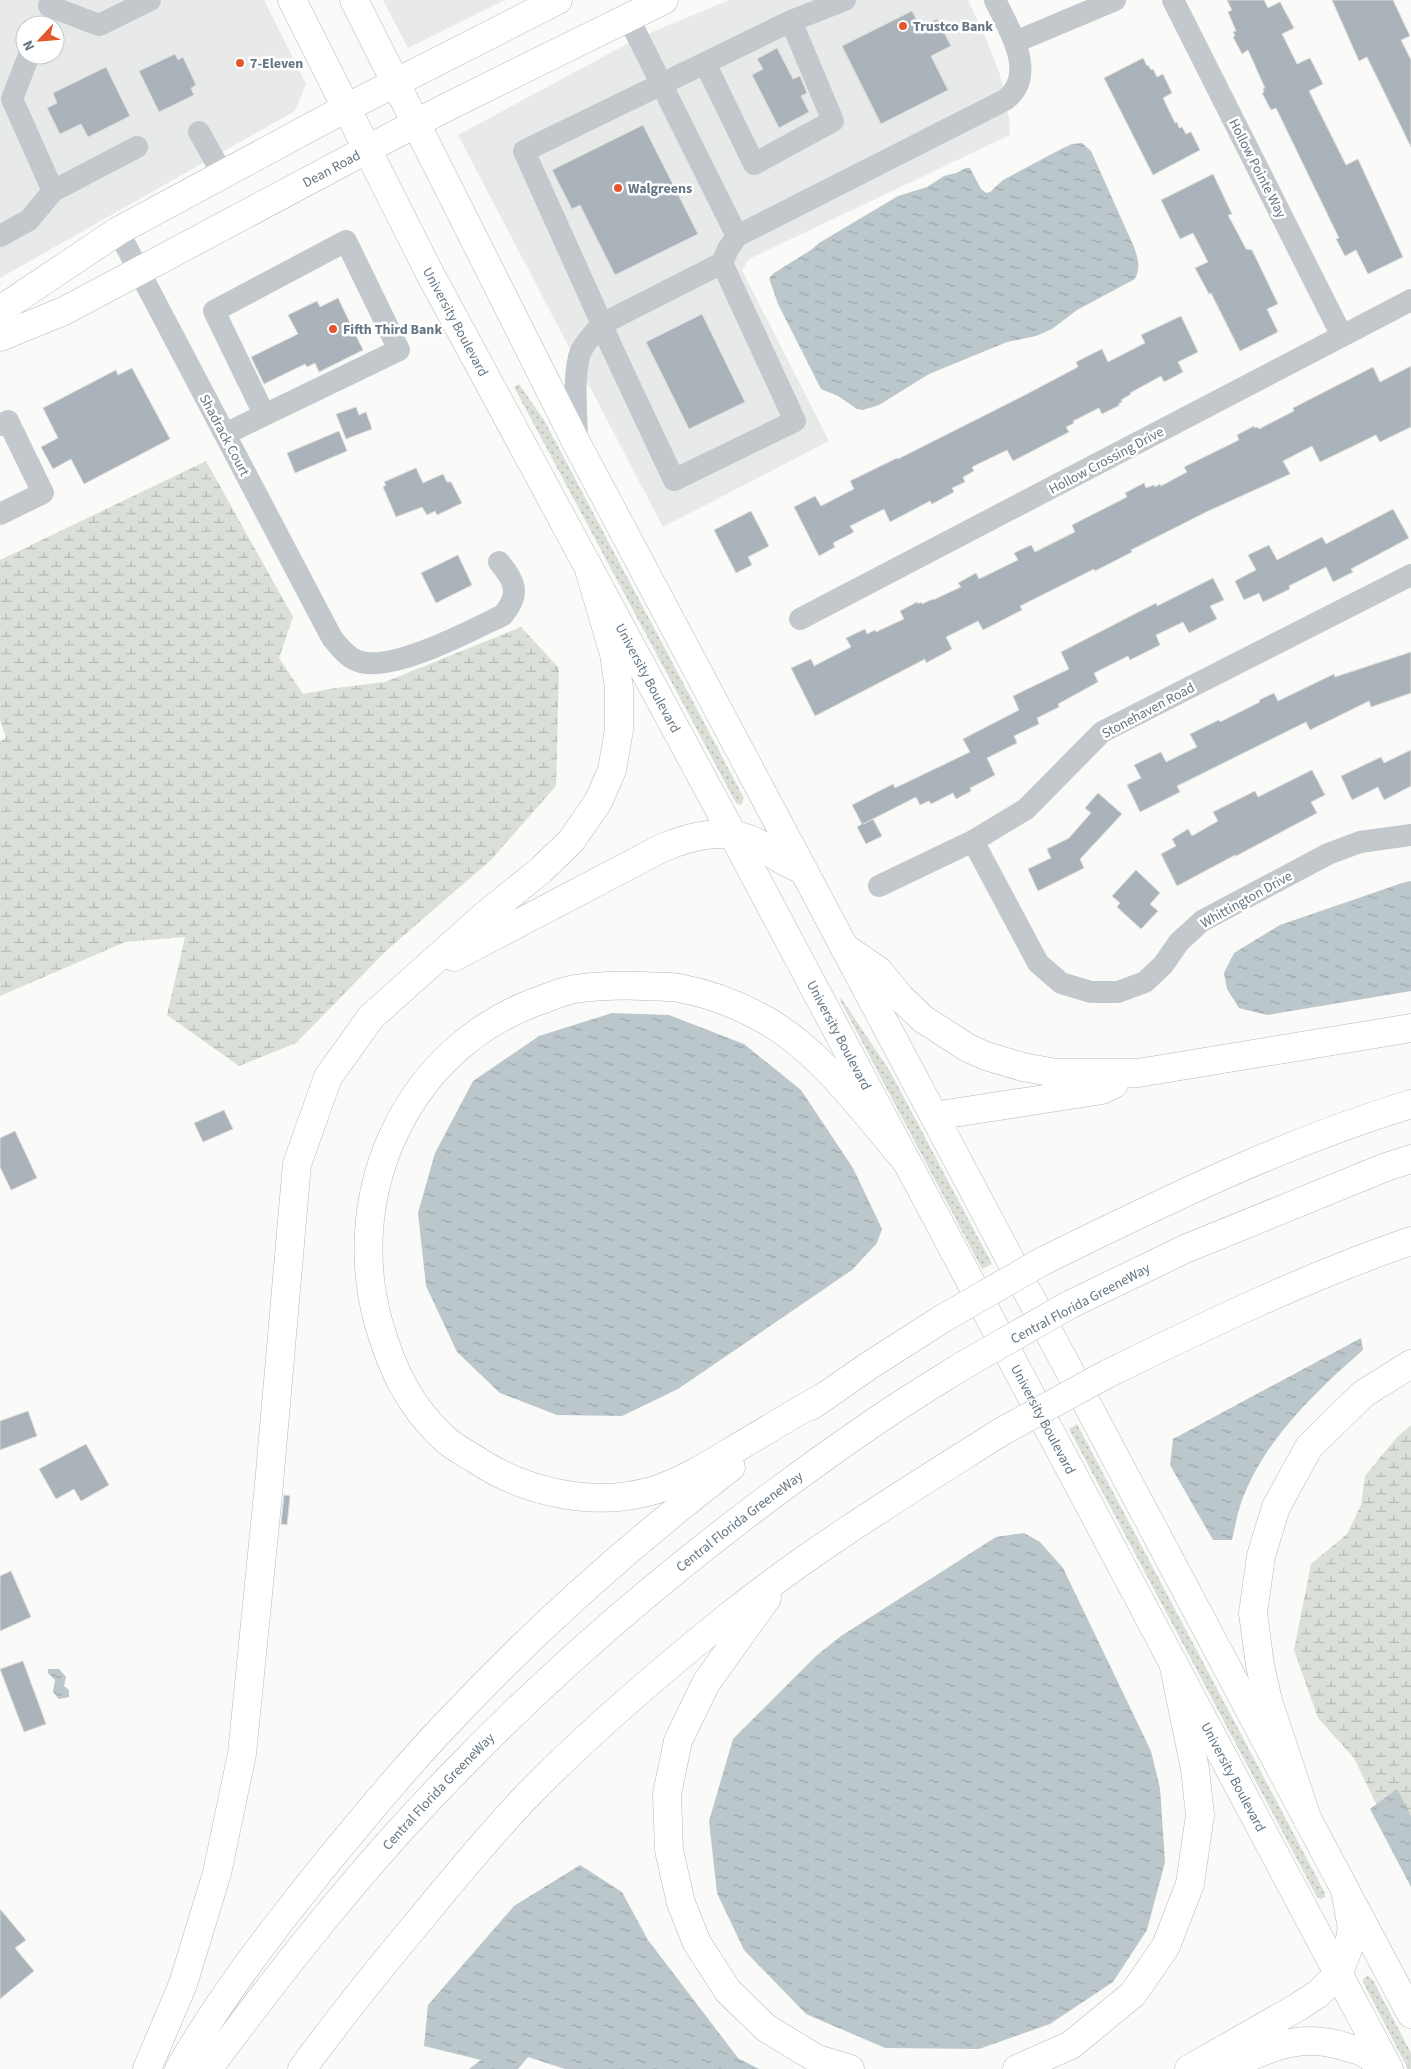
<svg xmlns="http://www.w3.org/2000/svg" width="1411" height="2069" viewBox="0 0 1411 2069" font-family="'Source Sans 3',sans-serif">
<defs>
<pattern id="grass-dots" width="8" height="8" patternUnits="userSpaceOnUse" patternTransform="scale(1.25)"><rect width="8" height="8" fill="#dadfd7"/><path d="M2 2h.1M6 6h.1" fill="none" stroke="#b4b9b4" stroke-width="1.8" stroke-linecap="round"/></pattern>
<pattern id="wetland-marsh" width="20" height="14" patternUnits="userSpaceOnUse" patternTransform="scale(1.25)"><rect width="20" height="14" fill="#dadfd7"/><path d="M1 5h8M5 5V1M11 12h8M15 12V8" fill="none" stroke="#b4b9b4"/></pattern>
<pattern id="water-ripples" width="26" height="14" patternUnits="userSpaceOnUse" patternTransform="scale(1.25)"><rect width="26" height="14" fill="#bbc7cb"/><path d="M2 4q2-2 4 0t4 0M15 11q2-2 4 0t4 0" fill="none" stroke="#9ca6aa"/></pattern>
</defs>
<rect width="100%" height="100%" fill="#fafaf8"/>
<path fill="#e8e9e9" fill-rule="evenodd" d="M0,0H264L306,84L295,111L0,278ZM25,25H55V55H25Z
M383,0H505L408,48Z
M729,0H968L987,41L1000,75L1009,118L1010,135L749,259L742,270L829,441L663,527L458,135L638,38Z"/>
<path fill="url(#grass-dots)" d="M519,384L544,420L744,798L741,805L736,803L514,387Z
M841,998L891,1073L992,1264L982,1269L840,1000Z
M1077,1424L1325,1893V1897L1321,1899L1317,1897L1069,1429Z
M1368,1976L1373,1980L1411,2053V2069H1408L1363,1982L1364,1978Z"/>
<path fill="url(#wetland-marsh)" d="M206,461L293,617L279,658L303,694L336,688L385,682L521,627L559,668L556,786L490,861L388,949L296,1043L239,1066L167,1015L185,937L125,942L0,996V741L6,738L0,720V560Z
M1411,1425V1876L1354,1758L1318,1718L1294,1650L1311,1564L1347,1534L1361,1505L1365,1476L1397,1437Z"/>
<path fill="url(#water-ripples)" d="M1082,143L1091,151L1134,247C1138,259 1141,267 1135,279L1077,310L1052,329L1036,336L1007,342L929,374L879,405L863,410L857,409L838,396L821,389L778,304L769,278L774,273L811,250L819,243L888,202L898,196L927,187L944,176L956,173L966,168H970L981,189L986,193L990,192L1003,180L1063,148L1072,144Z
M1411,881V991L1267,1015L1239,1008L1227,989L1224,973L1234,953L1280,925L1402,883Z
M612,1013L669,1015L744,1044L801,1090L853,1168L882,1229L877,1243L852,1270L678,1389L622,1416L557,1415L500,1393L457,1352L426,1286L418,1213L435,1153L473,1081L539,1036Z
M1361,1338L1363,1350C1315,1392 1263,1441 1241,1503C1237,1514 1235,1528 1232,1540H1213L1170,1465L1173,1439Z
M1024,1533L1040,1542L1063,1568L1151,1751L1160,1788L1165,1862L1147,1930L1113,1982L1050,2024L979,2049L885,2048L806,2014L744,1950L717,1893L709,1821L733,1739L816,1656L841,1636L996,1537Z
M48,1669H59L66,1677L64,1686L69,1690V1697L59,1699L53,1692L55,1680L48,1673Z
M1397,1789L1411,1816V1887L1370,1809Z
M580,1865L622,1892L648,1940L738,2058L759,2069H565L528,2057L518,2069H469L481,2060L424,2046L428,2005L514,1906Z"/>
<path fill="#aab3b9" stroke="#dcdcda" d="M1227,0H1264L1268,8L1280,2L1294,28L1282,34L1297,64L1310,58L1323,84L1309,91L1346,165L1358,159L1403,257L1368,274L1356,250L1345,256L1336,239L1339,238L1276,108L1271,110L1262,93L1264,92L1263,89L1265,88L1248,50L1242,54L1233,37L1235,36L1233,32L1236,31L1228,12L1232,10Z
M1332,0H1393L1410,36L1401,40L1411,60V147L1367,57L1359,61Z
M912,11L920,27L937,19L951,46L931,56L948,90L881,124L842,46Z
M777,48L793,79L800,76L807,93L801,96L809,112L779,128L752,75L763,69L757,59Z
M175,54L178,60L183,57L196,85L191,88L194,95L159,112L139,71Z
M1143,58L1147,66L1148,65L1151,70L1153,69L1157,77L1163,74L1172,93L1163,98L1175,123L1177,122L1179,128L1182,127L1186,134L1191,132L1200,150L1153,175L1104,78Z
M106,67L130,116L88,137L81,124L60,134L47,108L57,103L53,93Z
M643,125L698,234L615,275L580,205L572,209L552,170Z
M1213,174L1232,214L1228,215L1246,249L1252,250L1278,304L1267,309L1278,332L1240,351L1211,293L1209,294L1195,268L1208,262L1193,233L1180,239L1161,200Z
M338,298L363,350L319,372L315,363L307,367L305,364L264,384L251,357L298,334L288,315L317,301L320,307Z
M702,314L745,402L689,429L646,342Z
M1181,316L1198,352L1178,362L1183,372L1164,382L1161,376L1130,393L1131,394L1121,400L1122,402L1118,404L1120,405L1102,414L1099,408L1073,421L1074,423L1066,427L1069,432L1013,461L1007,450L972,467L974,471L963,477L965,482L952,488L954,492L932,504L930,501L890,522L884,509L850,526L854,532L833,543L835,547L819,556L794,507L815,496L821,506L854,489L850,481L897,458L898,459L1027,394L1078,367L1076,362L1102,349L1108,362L1145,343L1141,335Z
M1411,366V427L1380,442L1376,435L1320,462L1312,446L1283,461L1290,474L1206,512L1131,550L1132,552L1095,571L1094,569L1020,606L1022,610L983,630L978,621L946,637L952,649L926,663L925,659L815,716L791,668L811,659L814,666L851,647L846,638L865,629L867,634L875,630L876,632L904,619L900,611L917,602L918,604L921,602L922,604L933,599V600L961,587L958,583L976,573L979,579L1018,560L1014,553L1031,545L1035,552L1075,532L1072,525L1127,497L1125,493L1144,483L1146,488L1154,485L1155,487L1160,484L1161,486L1187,472L1184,467L1239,440L1237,435L1254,426L1255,428L1258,427L1259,429L1294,411L1293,408L1373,367L1380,382Z
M132,368L170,439L84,484L71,459L53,469L41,447L58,438L43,408L116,370L118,375Z
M356,407L359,415L366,412L372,429L346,439L336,414Z
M339,431L347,451L295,473L287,453Z
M416,468L423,483L443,474L447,482H451L462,503L437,515L435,511L427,515L422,507L396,517L383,487L386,485L384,482Z
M1393,509L1409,538L1351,569L1353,572L1333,582L1326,567L1289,586L1290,589L1263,602L1259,593L1244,600L1235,581L1256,570L1248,555L1269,545L1277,560L1322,537L1326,544Z
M751,511L769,546L748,557L752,565L736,573L714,530Z
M458,555L472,585L436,603L421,573Z
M1213,578L1224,600L1210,606L1217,619L1189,633L1183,622L1156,635L1160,645L1130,660L1128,656L1094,673L1098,682L1058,704L1059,707L1037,718L1039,724L1014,736L1017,743L987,758L995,775L970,788L971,791L956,799L953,793L931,804L929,801L920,805L916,797L863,824L873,819L882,836L866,844L857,827L862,824L852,805L893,784L895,788L970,752L963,739L1019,710L1013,696L1069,669L1061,652L1156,603L1157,606Z
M1411,652V693L1371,707L1369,701L1310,730L1306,722L1177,786L1180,792L1140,812L1127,785L1141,778L1134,765L1161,752L1166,762L1197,747L1190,734L1219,720L1220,722L1260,702L1259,700L1274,693L1278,701L1334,674L1335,677Z
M1411,750V786L1384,800L1378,787L1352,800L1341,776L1381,757L1384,763Z
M1312,770L1325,795L1311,802L1317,813L1236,856L1235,855L1177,886L1161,854L1176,846L1172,839L1188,829L1192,836L1218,821L1213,812L1255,791L1258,797Z
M1098,793L1122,814L1080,859L1084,868L1038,891L1028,869L1051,858L1047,849L1069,838L1091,813L1085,808Z
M1136,870L1160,893L1150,904L1158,911L1141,929L1117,907L1120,903L1112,896Z
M224,1110L233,1129L203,1142L194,1123Z
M15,1131L37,1178L11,1190L0,1167V1138Z
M28,1411L37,1436L0,1450V1421Z
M86,1444L109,1485L81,1501L74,1489L56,1499L39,1469Z
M284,1495L290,1496L287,1525L281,1524Z
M11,1571L31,1617L0,1631V1576Z
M23,1661L46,1724L24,1732L0,1669Z
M0,1909L26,1940L15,1948L34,1971L0,1999Z"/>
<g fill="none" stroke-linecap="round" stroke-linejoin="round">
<g stroke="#b5babe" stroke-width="29">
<g id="major">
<path id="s1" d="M292,0L428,270L733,835L1389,2069"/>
<path d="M354,0L577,444L1411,2014"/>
<path d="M0,310L118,231L346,108L558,0"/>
<path id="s2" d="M0,337L64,311L443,109L664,0"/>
</g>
</g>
<g stroke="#b4b9bd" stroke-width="29">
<g id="highway">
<path d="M844,947L879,971L900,997L923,1019L968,1048L986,1056L1023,1067L1056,1073H1138L1411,1028"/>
<path d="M454,957L662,848C693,835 726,827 758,843C766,846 770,853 777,857C785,862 795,866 804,871"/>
<path d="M934,1116L1102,1090L1114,1084"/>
<path d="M1043,1261C1163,1202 1283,1143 1411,1104"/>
<path d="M1069,1305L1185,1249L1386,1167L1411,1159"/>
<path d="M1107,1374C1207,1325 1306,1277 1411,1241"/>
<path d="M825,1396C795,1413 765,1431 735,1449C710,1464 683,1481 655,1490C596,1508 525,1493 475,1459C465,1453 454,1447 446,1440C409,1407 391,1367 378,1321C342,1188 410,1045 541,1000C552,996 563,991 575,989C597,986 621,985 644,986C655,987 668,986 679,988C705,993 734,1003 758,1016C817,1046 863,1111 906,1161"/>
<path d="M811,1406L870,1365L942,1319"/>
<path d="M767,1598L706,1683L678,1741L667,1794L669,1850L681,1903L697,1943L728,1991L766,2028L817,2059L850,2069"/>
<path d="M1308,1821L1268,1701L1260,1665L1253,1613L1261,1556L1276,1507L1309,1447L1363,1394L1411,1364"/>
<path d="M147,2069L183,1984L217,1873L242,1754L269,1484L297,1164L328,1077L371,1017L483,917L541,870L571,841L598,802L612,770L619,730V688L614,654L588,566"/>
<path d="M179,2069C222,1995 274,1928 328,1861C370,1810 412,1759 458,1712C542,1623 635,1541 731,1467"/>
<path id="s3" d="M208,2069C286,1964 367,1861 459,1768C585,1638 727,1523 876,1421C905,1401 935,1383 964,1365"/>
<path d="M302,2069C341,2016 382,1965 424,1915C456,1876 489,1836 524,1799C587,1734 657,1674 728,1617C814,1548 908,1491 1001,1432"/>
<path d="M1017,2069L1071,2045L1133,1994L1166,1946L1190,1884L1200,1815L1195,1769L1173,1662"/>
<path d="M1189,2069L1298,2007L1318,1994L1339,1973L1348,1949L1352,1928L1345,1890"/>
<path d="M1222,2069C1266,2050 1297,2031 1346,2047C1352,2049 1359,2050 1364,2053C1372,2058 1379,2064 1386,2069"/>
</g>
</g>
<path stroke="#c3c8cc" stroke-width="22" d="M1173,0L1342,336
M49,6L99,25L150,0
M628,17L737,236
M1015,42L1115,0
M29,55L12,99L53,191
M705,63L754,164L833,121L791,21
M199,132L223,175
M118,231L332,638C340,648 349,659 361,662C395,671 470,631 503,615C521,594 515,581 499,562
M0,236L29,220L53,191L137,147
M722,263L728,249L737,236L1005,100C1039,75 1008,28 995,0
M0,425L8,421L43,493L0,514
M225,434L399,350L346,241L214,311L264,414
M577,443C577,419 572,372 581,351C586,341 595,332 602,324L722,263L795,421L674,480L611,346L602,324L524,151L791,21L845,0
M800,619L1411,300
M973,841L1038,963L1061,983L1091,992H1118L1145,982L1163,965L1179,942L1202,921L1328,854L1360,842L1411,835
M879,886L973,841L1026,809L1102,732L1411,575"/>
<use href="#major" stroke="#fff" stroke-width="28"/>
<use href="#highway" stroke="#fff" stroke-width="28"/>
<g stroke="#b4b9bd" stroke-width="29" stroke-linecap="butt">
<path id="highway-bridge" d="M942,1319L1043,1261
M964,1365L1069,1305
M1001,1432L1107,1374"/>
</g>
<use href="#highway-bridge" stroke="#fff" stroke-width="28"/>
</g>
<g fill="#e4572e" stroke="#fff" stroke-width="2">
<circle cx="903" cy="26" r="5"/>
<circle cx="240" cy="63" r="5"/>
<circle cx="618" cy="188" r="5"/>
<circle cx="333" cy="329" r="5"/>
</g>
<g text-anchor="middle" stroke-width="5" stroke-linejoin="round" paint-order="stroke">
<g font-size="14" font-weight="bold" fill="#657683" stroke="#fff" text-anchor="start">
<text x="913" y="31">Trustco Bank</text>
<text x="250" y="68">7-Eleven</text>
<text x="628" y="193">Walgreens</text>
<text x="343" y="334">Fifth Third Bank</text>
</g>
<g font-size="14" fill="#657683" stroke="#fff">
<text dy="5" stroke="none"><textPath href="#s2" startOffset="372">Dean Road</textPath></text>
<text transform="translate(1258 168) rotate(63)" y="5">Hollow Pointe Way</text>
<text dy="5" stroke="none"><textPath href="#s1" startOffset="361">University Boulevard</textPath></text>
<text transform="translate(225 435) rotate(62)" y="5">Shadrack Court</text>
<text transform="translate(1106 460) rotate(-28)" y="5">Hollow Crossing Drive</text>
<text dy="5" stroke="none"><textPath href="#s1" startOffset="766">University Boulevard</textPath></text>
<text transform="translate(1148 710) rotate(-28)" y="5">Stonehaven Road</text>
<text transform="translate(1246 899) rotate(-29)" y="5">Whittington Drive</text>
<text dy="5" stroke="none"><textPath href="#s1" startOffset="1171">University Boulevard</textPath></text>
<text transform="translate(1080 1303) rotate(-28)" y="5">Central Florida GreeneWay</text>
<text dy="5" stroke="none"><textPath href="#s1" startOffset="1606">University Boulevard</textPath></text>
<text dy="5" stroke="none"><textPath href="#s3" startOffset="766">Central Florida GreeneWay</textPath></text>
<text dy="5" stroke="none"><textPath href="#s1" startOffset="2011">University Boulevard</textPath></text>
<text dy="5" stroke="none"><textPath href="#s3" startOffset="361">Central Florida GreeneWay</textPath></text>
</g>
</g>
<g transform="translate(40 40) rotate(244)"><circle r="24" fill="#ffffff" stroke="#c1c8cd"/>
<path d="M0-4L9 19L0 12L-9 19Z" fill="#e4572e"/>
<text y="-8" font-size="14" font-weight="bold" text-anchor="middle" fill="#657683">N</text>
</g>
</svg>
